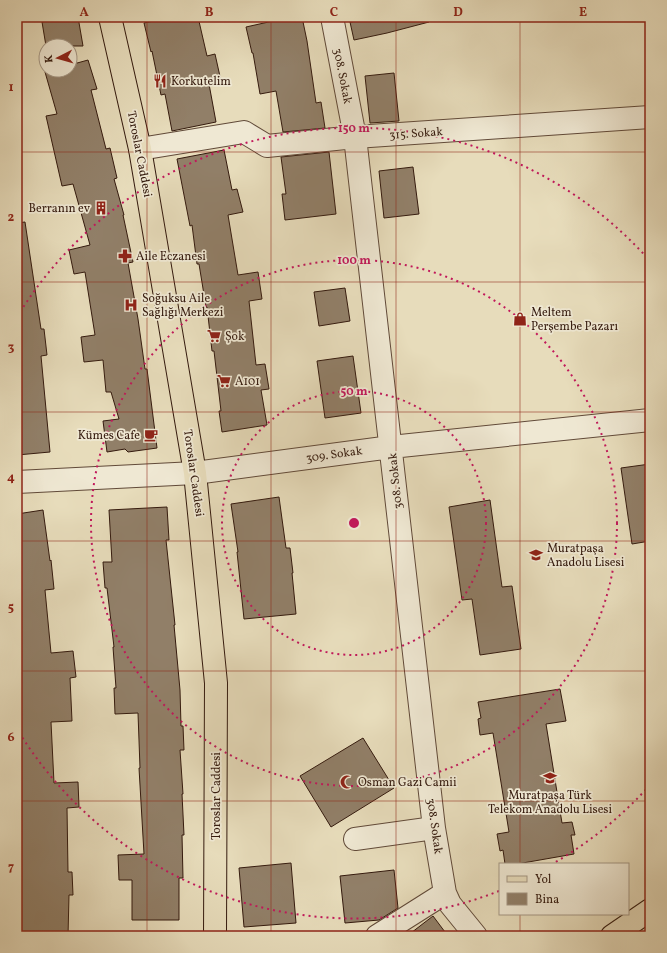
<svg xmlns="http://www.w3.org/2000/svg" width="667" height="953" viewBox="0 0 667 953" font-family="Vollkorn,serif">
<rect width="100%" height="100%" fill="#e7dcbb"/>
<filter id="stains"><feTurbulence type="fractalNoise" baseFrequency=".005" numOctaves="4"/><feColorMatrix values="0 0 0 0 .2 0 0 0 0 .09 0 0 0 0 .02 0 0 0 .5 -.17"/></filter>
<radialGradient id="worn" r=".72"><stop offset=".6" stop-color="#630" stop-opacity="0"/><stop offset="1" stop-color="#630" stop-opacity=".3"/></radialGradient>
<path fill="#917f68" stroke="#341a0e" d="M68,17H78L83,46H46L42,22Z
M172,17H198L207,56L215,54L221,81L209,84L216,122L172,131L165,94L161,95L152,51L151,52L144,23Z
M291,17H302L307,41L316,103L321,102L325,128L283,132L276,91L260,94L253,53H252L246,27Z
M356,17H428L429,22L387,33L354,40L350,22L357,21Z
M88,60L97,89L91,90L106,149L110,148L117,178L114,179L124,215H123L133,262L128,263L138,319L145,369H147L157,448L128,452L125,449L107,452L103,421L119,419L111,392H106L103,360L84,362L81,337L95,335L85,272L74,274L69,250L90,245L73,184L62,186L46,116L57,114L45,72L52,70H70V65Z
M394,73L399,121L370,123L365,76Z
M224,150L232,190L237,189L243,212L228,215L238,275L258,272L262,299L249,301L256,365L265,364L269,389L261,390L267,425L222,432L219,411H221L214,351H212L207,307H206L199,264H197L192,225L190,226L177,159Z
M329,152L336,214L285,220L282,194H286L281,157Z
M413,167L419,214L384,218L379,171Z
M25,222L41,329H44L47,355L41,356L50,452L17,455V223Z
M345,288L350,321L319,326L314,292Z
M353,356L361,413L325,418L317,361Z
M650,464V541L632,544L621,468Z
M279,497L286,548H290L293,573H292L296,614L244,619L237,552H238L231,504Z
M490,500L502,587L512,586L521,649L480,655L472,599L462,600L449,507Z
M167,507L169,540H166L175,625H174L180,690L181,726H183L184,750H180L183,794H182L184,835H182L183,878H179V920H132V880H119L118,855L144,854L139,768H140L138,713L115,714L114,688H116L113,647H114L107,588H105L103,562H112L109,510Z
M43,510L50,561L51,560L54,589L45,590L51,653L73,651L76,677L70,678L72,721L51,722L54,783L78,782L79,807L67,808L68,872H72L73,895H69L68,936H19L18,853H17V514Z
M560,689L566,721L546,724L562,823L572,822L575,835H571L574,854L517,864H505L503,850L500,851L497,834L509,832L493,733L480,735L478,719L481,718L478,702Z
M363,738L394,788L331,827L300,776Z
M291,863L296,923L244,927L239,868Z
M394,870L398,908L379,920L345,923L340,876Z
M433,916L448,936H407Z"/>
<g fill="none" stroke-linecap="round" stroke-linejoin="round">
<g stroke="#614a39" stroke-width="24">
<path id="minor" d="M332,17L355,137L434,828L445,893L450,904L476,936
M140,149L244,132L267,146L355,137L650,117
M17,482L195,473L391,447L650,420
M355,839L434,828
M377,936L445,893"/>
</g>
<g stroke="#341a0e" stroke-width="24">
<path id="major" d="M110,17L140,149L195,473L216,683L215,936
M612,936L650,910"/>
</g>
<use href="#minor" stroke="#efe8d3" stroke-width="22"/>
<use href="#major" stroke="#e7dcbb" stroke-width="22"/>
</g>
<path fill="none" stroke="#8f2418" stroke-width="1" stroke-opacity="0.55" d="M147,17V936M271,17V936M396,17V936M520,17V864M17,152H650M17,282H650M17,412H650M17,541H650M17,671H650M17,801H650M520,914V936"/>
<g fill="none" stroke="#c2185b" stroke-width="2" stroke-dasharray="2 4">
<circle cx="354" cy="523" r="132"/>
<circle cx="354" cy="523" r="263"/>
<path d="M650 785A395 395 0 0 1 554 863M499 891A395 395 0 0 1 17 729M17 317A395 395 0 0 1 650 261"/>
</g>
<defs>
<g id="restaurant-bare" transform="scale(1.08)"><path d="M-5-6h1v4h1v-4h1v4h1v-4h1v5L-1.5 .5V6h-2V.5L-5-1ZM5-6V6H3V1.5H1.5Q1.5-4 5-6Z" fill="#8f2418" stroke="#efe8d3" stroke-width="2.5" paint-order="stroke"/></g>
<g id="building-bare" transform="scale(1.08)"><path d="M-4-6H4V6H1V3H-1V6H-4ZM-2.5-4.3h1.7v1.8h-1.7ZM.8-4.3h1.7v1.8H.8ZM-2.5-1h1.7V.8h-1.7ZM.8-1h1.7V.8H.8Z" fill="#8f2418" stroke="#efe8d3" stroke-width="2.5" paint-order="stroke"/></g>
<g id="pharmacy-bare" transform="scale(1.08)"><path d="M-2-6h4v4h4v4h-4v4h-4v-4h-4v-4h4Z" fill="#8f2418" stroke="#efe8d3" stroke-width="2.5" paint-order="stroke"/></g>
<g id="hospital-bare" transform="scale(1.08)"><path d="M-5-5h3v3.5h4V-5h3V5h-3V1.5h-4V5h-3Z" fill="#8f2418" stroke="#efe8d3" stroke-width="2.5" paint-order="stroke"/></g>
<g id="shop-bare" transform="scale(1.08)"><path d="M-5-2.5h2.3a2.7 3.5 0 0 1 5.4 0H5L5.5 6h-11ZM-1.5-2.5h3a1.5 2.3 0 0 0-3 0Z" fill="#8f2418" stroke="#efe8d3" stroke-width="2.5" paint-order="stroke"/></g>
<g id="supermarket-bare" transform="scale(1.08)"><path d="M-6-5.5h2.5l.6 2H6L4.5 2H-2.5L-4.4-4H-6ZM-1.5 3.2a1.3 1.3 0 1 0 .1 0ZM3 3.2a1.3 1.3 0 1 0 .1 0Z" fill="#8f2418" stroke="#efe8d3" stroke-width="2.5" paint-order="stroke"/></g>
<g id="cafe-bare" transform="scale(1.08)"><path d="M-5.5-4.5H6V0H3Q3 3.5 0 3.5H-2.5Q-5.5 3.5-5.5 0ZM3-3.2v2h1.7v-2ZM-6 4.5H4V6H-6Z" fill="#8f2418" stroke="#efe8d3" stroke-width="2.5" paint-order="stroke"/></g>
<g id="school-bare" transform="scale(1.08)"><path d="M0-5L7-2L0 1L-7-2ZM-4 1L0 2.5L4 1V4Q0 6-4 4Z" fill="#8f2418" stroke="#efe8d3" stroke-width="2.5" paint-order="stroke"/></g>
<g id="mosque-bare" transform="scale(1.08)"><path d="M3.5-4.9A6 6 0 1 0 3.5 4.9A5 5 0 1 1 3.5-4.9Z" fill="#8f2418" stroke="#efe8d3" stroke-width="2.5" paint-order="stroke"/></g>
</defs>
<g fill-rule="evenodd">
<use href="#restaurant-bare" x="160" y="81"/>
<use href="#building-bare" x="101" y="208"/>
<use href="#pharmacy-bare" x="125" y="256"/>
<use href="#hospital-bare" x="131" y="305"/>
<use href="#shop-bare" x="520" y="319"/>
<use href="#supermarket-bare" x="214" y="336"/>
<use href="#supermarket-bare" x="224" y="381"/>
<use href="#cafe-bare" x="151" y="435"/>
<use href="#school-bare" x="536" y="555"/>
<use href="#school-bare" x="550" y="778"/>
<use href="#mosque-bare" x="347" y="782"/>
</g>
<g text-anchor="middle" stroke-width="3.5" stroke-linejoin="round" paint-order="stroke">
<g font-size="12" fill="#341a0e" stroke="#efe8d3">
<text transform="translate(343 76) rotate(79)" y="4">308. Sokak</text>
<text transform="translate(416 133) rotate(-4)" y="4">315. Sokak</text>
<text transform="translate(140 154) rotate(79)" y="4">Toroslar Caddesi</text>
<text transform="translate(334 454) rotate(-8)" y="4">309. Sokak</text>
<text transform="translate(194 473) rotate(82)" y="4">Toroslar Caddesi</text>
<text transform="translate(395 481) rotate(-96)" y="4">308. Sokak</text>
<text transform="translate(216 796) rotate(-90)" y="4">Toroslar Caddesi</text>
<text transform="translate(435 826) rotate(82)" y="4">308. Sokak</text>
</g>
<g font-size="12" fill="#341a0e" stroke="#efe8d3" text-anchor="start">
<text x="171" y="85">Korkutelim</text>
<text x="90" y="212" text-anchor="end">Berranın ev</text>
<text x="136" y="260">Aile Eczanesi</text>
<text x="142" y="302">Soğuksu Aile<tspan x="142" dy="14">Sağlığı Merkezi</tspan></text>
<text x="531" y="316">Meltem<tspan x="531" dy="14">Perşembe Pazarı</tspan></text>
<text x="225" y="340">Şok</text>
<text x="235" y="385">A101</text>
<text x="140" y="439" text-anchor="end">Kümes Cafe</text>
<text x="547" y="552">Muratpaşa<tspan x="547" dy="14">Anadolu Lisesi</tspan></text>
<text x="358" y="786">Osman Gazi Camii</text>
<text x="550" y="799" text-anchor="middle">Muratpaşa Türk<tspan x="550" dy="14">Telekom Anadolu Lisesi</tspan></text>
</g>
</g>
<circle cx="354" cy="523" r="6" fill="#c2185b" stroke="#efe8d3" stroke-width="2"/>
<g font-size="12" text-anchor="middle" font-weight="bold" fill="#c2185b" stroke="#efe8d3" stroke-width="3.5" stroke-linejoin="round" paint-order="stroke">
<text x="354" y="132">150 m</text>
<text x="354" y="264">100 m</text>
<text x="354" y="395">50 m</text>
</g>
<rect width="667" height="953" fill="none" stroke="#e7dcbb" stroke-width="44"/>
<rect x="499" y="863" width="130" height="52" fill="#efe8d3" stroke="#a49684"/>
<rect x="507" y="876" width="20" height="6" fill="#e7dcbb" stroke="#a49684"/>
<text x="535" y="883" font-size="12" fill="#341a0e">Yol</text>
<rect x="507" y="893" width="20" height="12" fill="#917f68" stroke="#a49684"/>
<text x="535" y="903" font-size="12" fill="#341a0e">Bina</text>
<g transform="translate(58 58) rotate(264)"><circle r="19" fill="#efe8d3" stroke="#a49684"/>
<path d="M0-3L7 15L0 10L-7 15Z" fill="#8f2418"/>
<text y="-6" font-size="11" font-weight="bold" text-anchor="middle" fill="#341a0e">K</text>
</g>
<rect x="22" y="22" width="623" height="909" fill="none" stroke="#8f2418" stroke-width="1.5"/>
<g font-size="13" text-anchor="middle" font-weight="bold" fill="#8f2418">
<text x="84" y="16">A</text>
<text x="209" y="16">B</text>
<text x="334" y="16">C</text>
<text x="458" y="16">D</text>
<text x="583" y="16">E</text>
<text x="11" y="91">1</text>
<text x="11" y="221">2</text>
<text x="11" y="351">3</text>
<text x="11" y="481">4</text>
<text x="11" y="611">5</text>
<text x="11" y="741">6</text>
<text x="11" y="871">7</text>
</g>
<rect width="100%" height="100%" filter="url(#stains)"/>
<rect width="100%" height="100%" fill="url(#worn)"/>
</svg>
